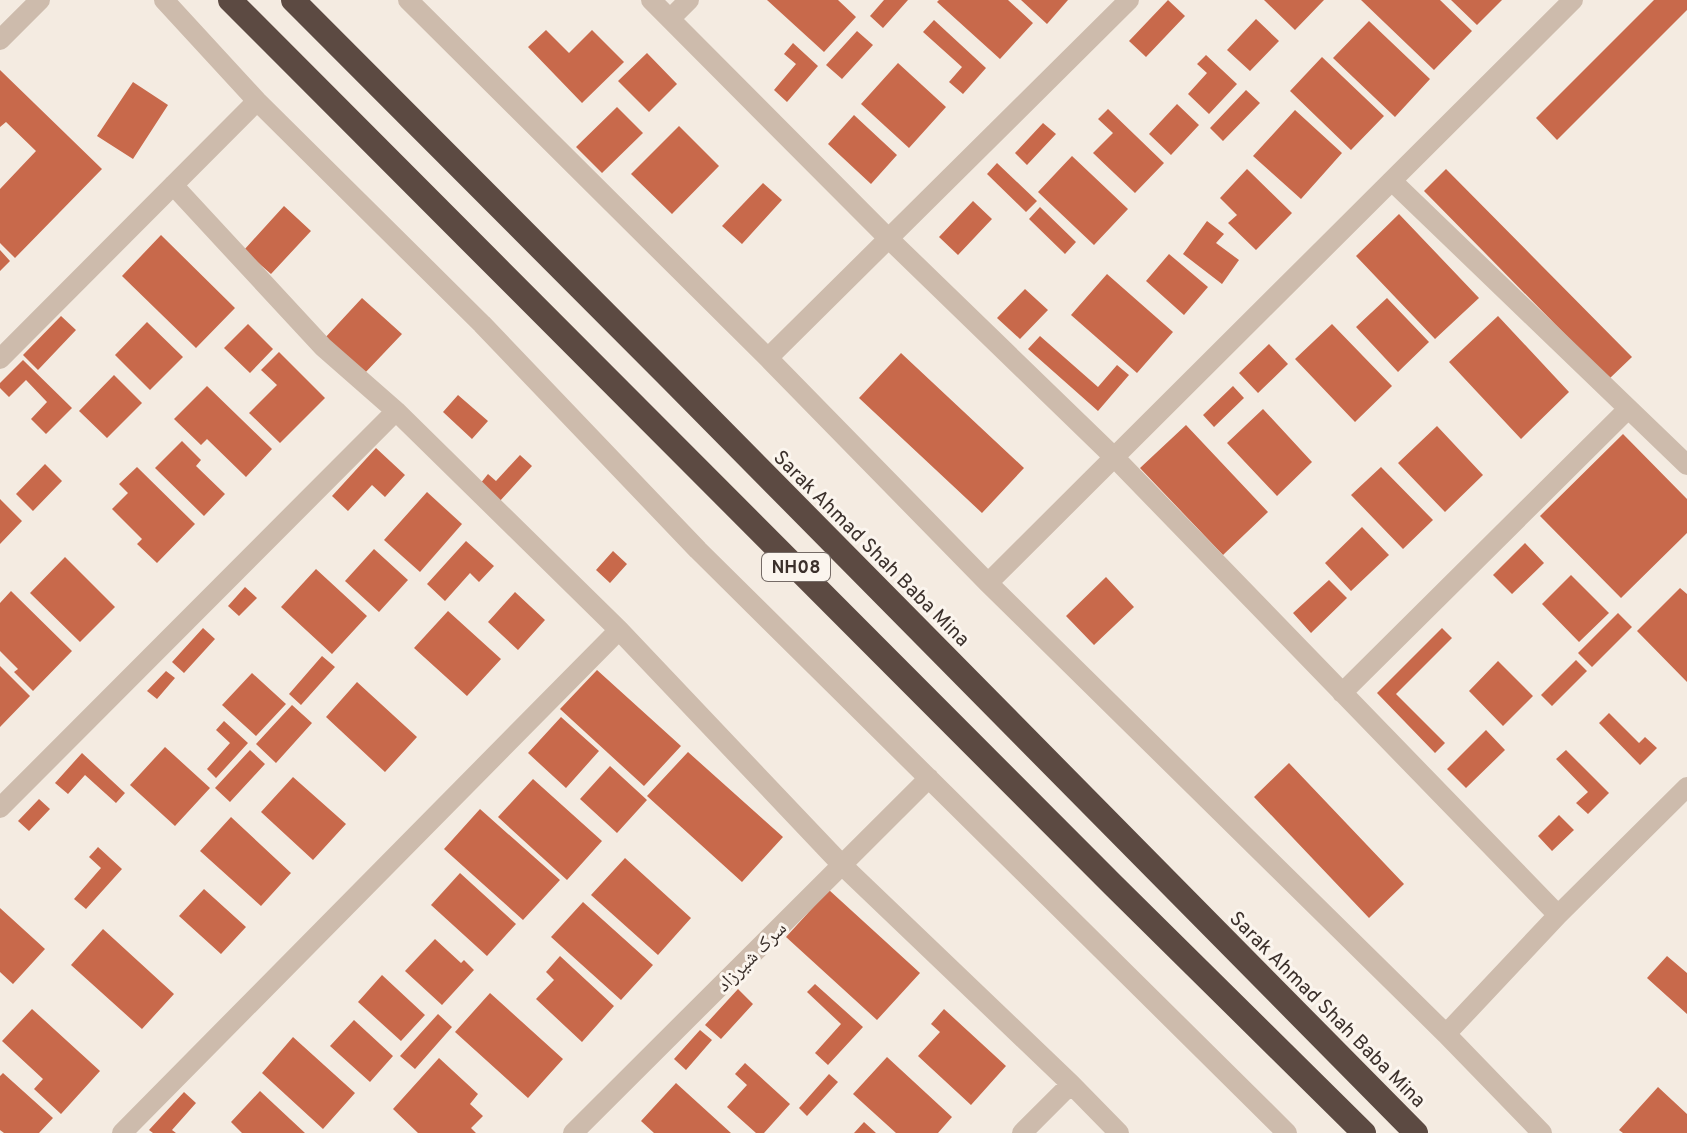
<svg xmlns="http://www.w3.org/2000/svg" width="1687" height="1133" viewBox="0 0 1687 1133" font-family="Overpass,'Noto Naskh Arabic',sans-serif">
<rect width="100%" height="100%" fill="#f4ebe1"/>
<path fill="#c8694b" d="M767,0H838L856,17L824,52Z
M884,0H908L883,28L870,16Z
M939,0H1008L1033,23L1000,59L937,2Z
M1021,0H1068L1047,24Z
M1168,0L1185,16L1146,57L1129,41Z
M1264,0H1324L1295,30Z
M1361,0H1440L1472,31L1434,70Z
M1451,0H1502L1477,25Z
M1654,0H1687V10L1557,140L1536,118Z
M1256,19L1279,41L1250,71L1227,50Z
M934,20L986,68L963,94L949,82L962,67L923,32Z
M1369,21L1430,79L1395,117L1333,58Z
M546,30L569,53L592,30L624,62L582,103L528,47Z
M857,31L873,45L842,79L826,65Z
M793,43L818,66L787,102L774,90L796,64L784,54Z
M647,53L677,84L649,112L618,81Z
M1206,55L1237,84L1209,114L1188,94L1207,73L1197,64Z
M1322,57L1384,116L1351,150L1290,91Z
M898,63L946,107L909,148L861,104Z
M0,70L102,169L15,258L0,243V189L36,151L6,122L0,127Z
M133,82L168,105L133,159L97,136Z
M1246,90L1260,103L1223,141L1210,128Z
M1177,104L1199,125L1171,155L1149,134Z
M617,107L643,133L602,173L576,147Z
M1108,109L1164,163L1135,193L1093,153L1113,133L1098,119Z
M1295,110L1342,153L1301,199L1253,156Z
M854,115L897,155L871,184L828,144Z
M1043,123L1056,134L1027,165L1015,153Z
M679,126L719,166L672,214L631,174Z
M1072,156L1128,209L1094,245L1038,192Z
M997,163L1037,201L1026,212L987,174Z
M1247,169L1292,213L1256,250L1228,223L1237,215L1220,198Z
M1446,169L1632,357L1609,379L1424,191Z
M763,183L782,200L742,244L722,226Z
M973,201L992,219L958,255L939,237Z
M284,206L311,231L271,274L244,250Z
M1040,207L1076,242L1065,254L1029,219Z
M1399,214L1479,298L1435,339L1356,256Z
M1207,221L1224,234L1216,243L1239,260L1222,284L1183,254Z
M161,235L235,308L196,348L122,276Z
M0,250L10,261L0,271Z
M1169,254L1208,287L1184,315L1146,281Z
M1107,274L1173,332L1137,373L1071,315Z
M1025,289L1048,310L1020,339L997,318Z
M362,298L402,334L363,375L324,339Z
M1387,298L1429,342L1398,372L1356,327Z
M61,316L76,330L38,370L23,355Z
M1498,316L1569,392L1521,439L1449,362Z
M147,322L183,357L150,390L115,355Z
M248,324L273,349L250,373L224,348Z
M1332,324L1392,386L1355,422L1295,359Z
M1040,336L1098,387L1117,365L1129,375L1098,411L1028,349Z
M1269,344L1288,364L1258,393L1239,373Z
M279,352L325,398L280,443L249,413L277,385L261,370Z
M901,353L1024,468L982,513L859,398Z
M23,360L72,408L46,434L31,419L47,402L26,380L9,397L0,388V383Z
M114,375L142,403L107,438L79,411Z
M207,386L272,449L246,477L207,439L201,445L174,419Z
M1233,386L1244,398L1214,427L1203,415Z
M458,395L488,421L472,439L443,412Z
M1263,409L1312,462L1277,496L1227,443Z
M1186,425L1268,512L1223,555L1140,468Z
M1437,426L1483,475L1445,512L1398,463Z
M1623,434L1687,499V533L1621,598L1540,516Z
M182,441L201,460L196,466L225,494L204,516L155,468Z
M376,448L405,475L385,497L372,485L348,511L332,496Z
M520,455L532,466L499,502L480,484L488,474L496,481Z
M45,464L62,481L33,511L16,494Z
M137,467L195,524L157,563L137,544L142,539L112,509L128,493L119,484Z
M1381,467L1433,520L1403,549L1351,495Z
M427,492L462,524L420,572L384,540Z
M0,499L22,521L0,544Z
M1362,527L1389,555L1351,591L1325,563Z
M466,541L494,566L479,582L470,573L445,601L427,584Z
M1525,543L1544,563L1512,594L1493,575Z
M374,549L408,580L379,612L345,581Z
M613,551L627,564L610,583L596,570Z
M65,557L115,607L80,642L30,593Z
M316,569L367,616L332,654L281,607Z
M1571,575L1609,613L1579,642L1542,604Z
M1106,577L1134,607L1094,645L1066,616Z
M1329,580L1347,598L1311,633L1293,613Z
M245,587L257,598L239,616L228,606Z
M1680,588L1687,594V682L1637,631Z
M11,591L72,651L33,691L14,672L18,669L0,651V603Z
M515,592L545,620L518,650L488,622Z
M448,611L501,659L467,696L414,648Z
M1618,613L1632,627L1592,667L1578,653Z
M203,628L215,639L184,673L172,662Z
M1442,628L1452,638L1396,694L1445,743L1435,753L1377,693Z
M322,656L335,667L301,705L289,694Z
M1576,660L1587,671L1552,706L1541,695Z
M1498,661L1533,696L1503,726L1469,691Z
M0,666L30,696L0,727Z
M597,670L681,746L644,786L560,709Z
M166,671L175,678L157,699L147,691Z
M252,673L286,704L256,736L222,705Z
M357,682L417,737L385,772L326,717Z
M292,705L312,723L276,763L256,744Z
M1609,713L1639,743L1645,737L1657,748L1640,765L1599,723Z
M561,717L599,751L566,788L528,753Z
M224,721L248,743L216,778L207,769L230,743L216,730Z
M1486,730L1505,750L1466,788L1447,769Z
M165,747L210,788L175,826L130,785Z
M250,750L265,764L230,802L215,788Z
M1566,750L1609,793L1588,814L1576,803L1588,792L1556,759Z
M688,752L783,837L742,882L647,796Z
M82,753L125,793L116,803L85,775L68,794L55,783Z
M1289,763L1404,884L1369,918L1254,797Z
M610,766L647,800L617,833L580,799Z
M293,777L346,824L313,860L261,812Z
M533,779L602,841L567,880L498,817Z
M39,799L50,809L29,831L18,821Z
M480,809L560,880L523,920L444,849Z
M1559,815L1574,830L1552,851L1538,836Z
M231,817L291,873L261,906L200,851Z
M98,847L122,869L86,909L74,899L101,868L89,857Z
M625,858L691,918L658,955L591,895Z
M460,873L516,924L487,956L431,905Z
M204,889L246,927L221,954L179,916Z
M829,890L920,973L877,1020L786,937Z
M583,902L653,965L621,1000L551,937Z
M0,908L45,949L13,984L0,972Z
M103,929L174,994L142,1029L71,965Z
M435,939L461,963L464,960L474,970L442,1005L405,971Z
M560,956L614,1006L582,1042L536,999L554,980L546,972Z
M1667,956L1687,973V1014L1647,978Z
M382,975L425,1015L401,1041L358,1002Z
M815,984L863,1027L828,1065L815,1053L841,1024L807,992Z
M738,989L753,1004L721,1039L705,1025Z
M490,993L563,1059L528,1098L455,1032Z
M32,1009L100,1071L61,1114L34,1089L43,1079L2,1041Z
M944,1009L1006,1066L971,1105L918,1056L940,1032L931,1024Z
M438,1014L452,1027L415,1069L400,1056Z
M354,1020L393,1056L370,1082L330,1046Z
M700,1030L712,1040L686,1070L674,1059Z
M293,1037L355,1093L323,1129L262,1073Z
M887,1057L952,1117L938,1133H896L853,1094Z
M439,1058L478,1094L470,1104L483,1116L471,1128L476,1133H418L393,1109Z
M745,1063L790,1104L764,1133H756L727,1107L747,1085L735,1074Z
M3,1073L53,1118L39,1133H4L0,1130V1076Z
M829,1074L838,1082L807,1116L799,1108Z
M676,1083L731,1133H654L641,1121Z
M1658,1087L1687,1114V1133H1623L1619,1130Z
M260,1091L305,1133H242L231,1122Z
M184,1092L196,1103L172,1130L176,1133H153L149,1130Z
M864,1122L876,1133H854Z"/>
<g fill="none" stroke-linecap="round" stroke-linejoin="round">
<path stroke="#cdbbac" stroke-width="20" d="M164,0L257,101L482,324L698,550L1287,1133
M408,0L768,358L988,583L1446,1034L1542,1133
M651,0L888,238L1115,458L1558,915
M670,19L689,0
M0,40L40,0
M1393,182L1687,465
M173,185L323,347L396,411L619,630L842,865L1071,1084L1119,1133
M768,358L1129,0
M0,359L257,101
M988,583L1573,0
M1342,693L1628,409
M0,808L396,411
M1446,1034L1558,915L1687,787
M122,1133L619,630
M573,1133L929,778
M1022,1133L1071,1084"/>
<path stroke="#5c4a42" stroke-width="24" d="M230,0L1113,885L1364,1133
M293,0L671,379L1416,1133"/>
</g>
<g text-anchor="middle" stroke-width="6" stroke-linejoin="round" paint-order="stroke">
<rect fill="#fbf5ee" stroke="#756b66" stroke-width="2" x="762" y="553" width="68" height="28" rx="6"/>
<g font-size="18" font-weight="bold" fill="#3b302b">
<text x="796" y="573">NH08</text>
</g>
<g font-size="20" fill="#3b302b" stroke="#fbf5ee">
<text transform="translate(872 548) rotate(45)" y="7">Sarak Ahmad Shah Baba Mina</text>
<text transform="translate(751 956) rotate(-45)" y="7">سرک شیرزاد</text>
<text transform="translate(1328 1009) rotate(45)" y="7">Sarak Ahmad Shah Baba Mina</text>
</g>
</g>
</svg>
